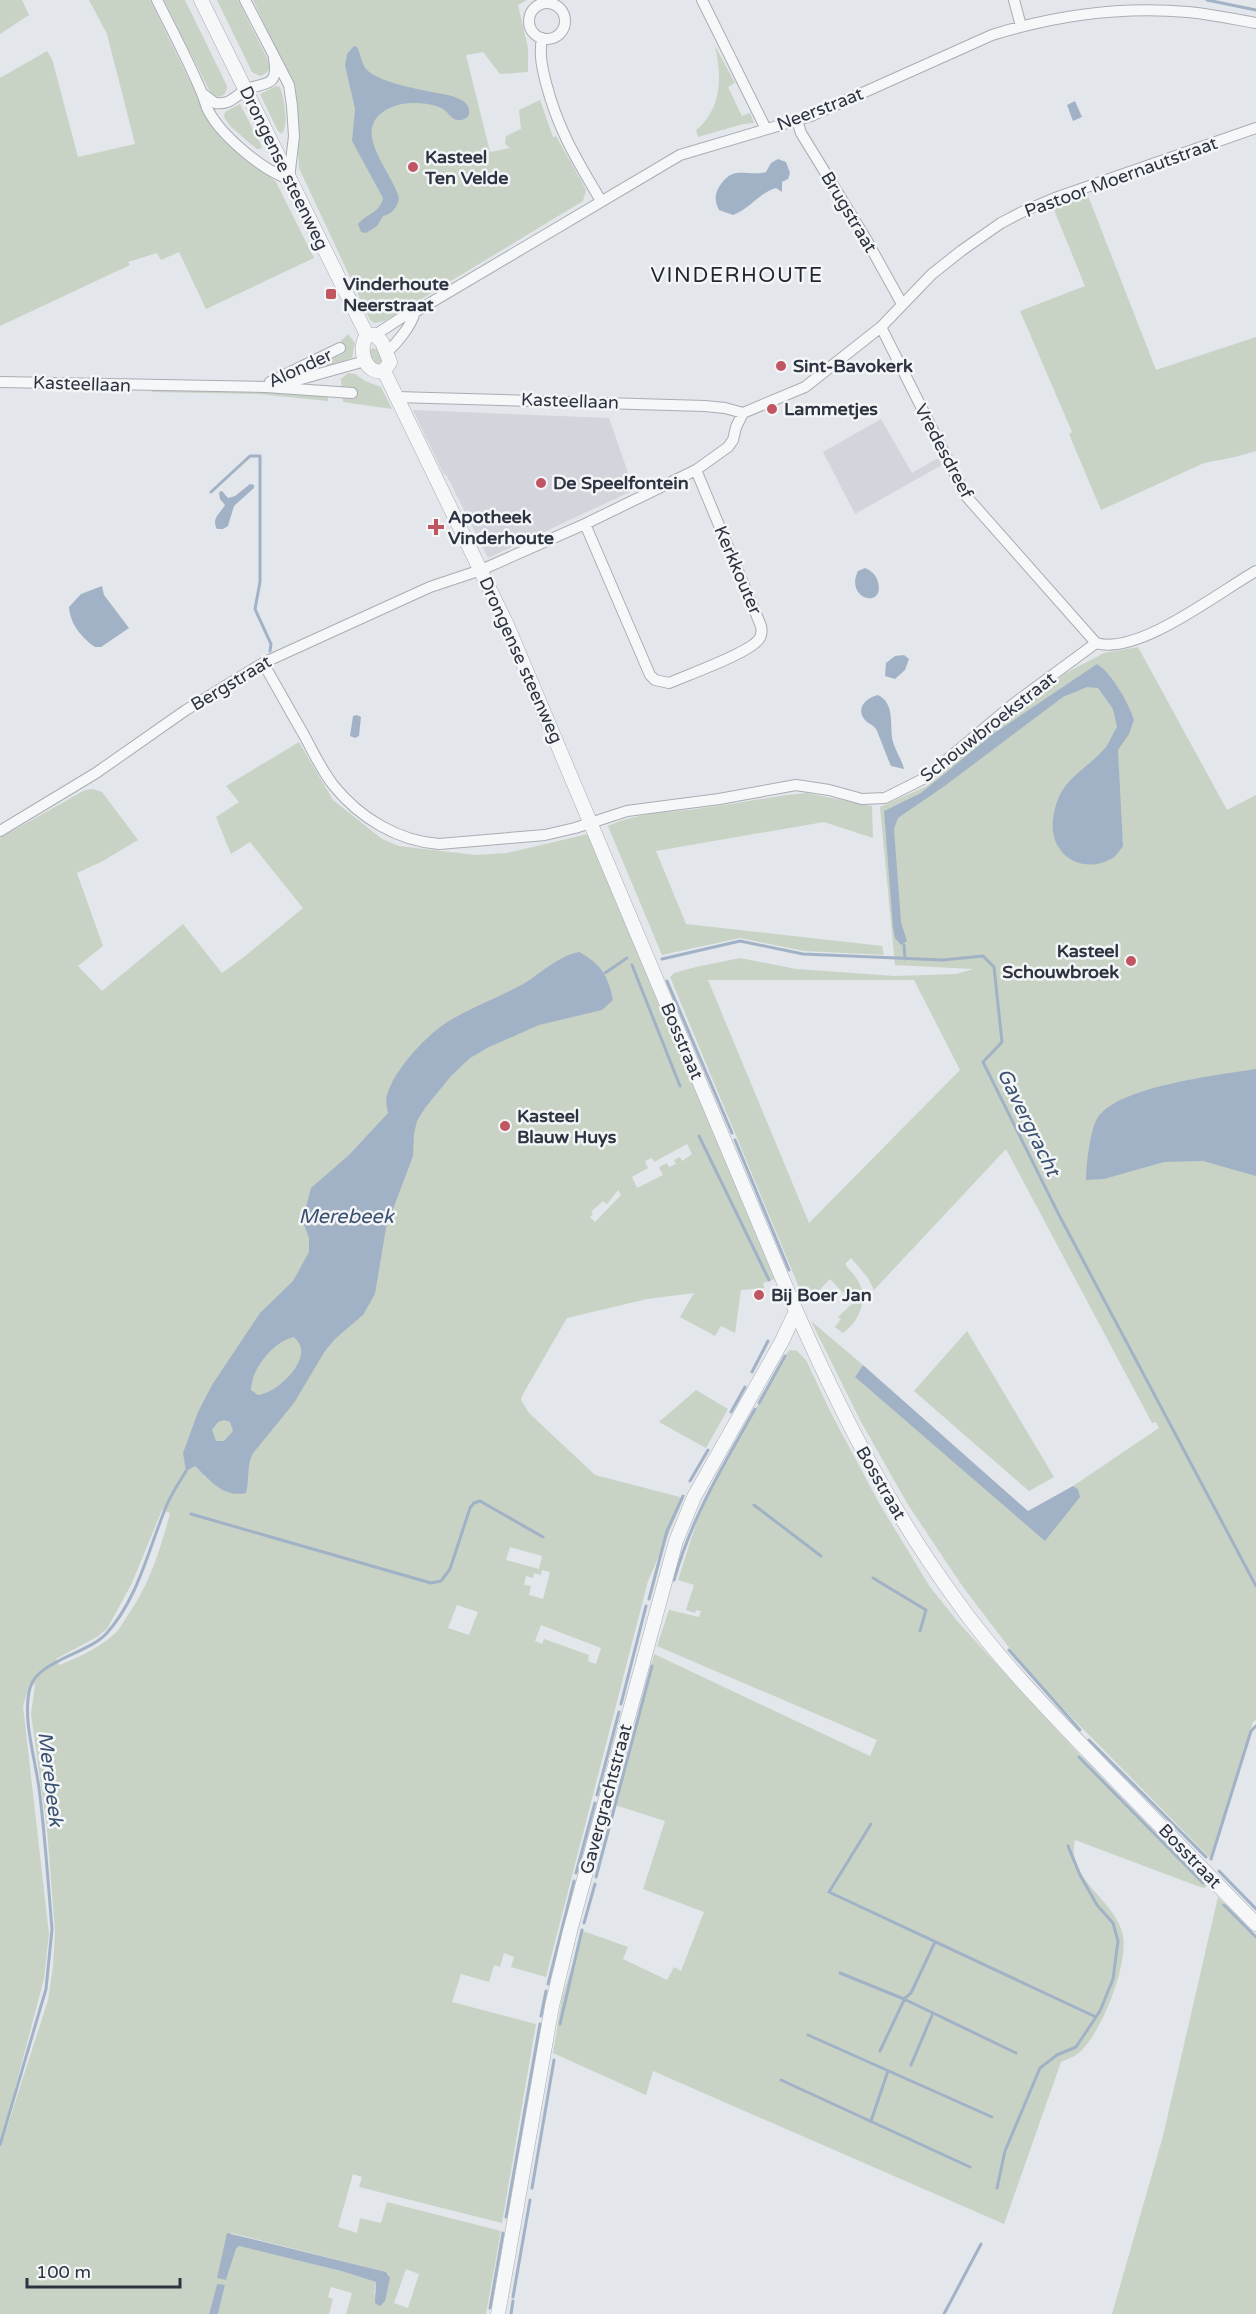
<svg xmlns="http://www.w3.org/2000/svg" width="1256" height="2314" viewBox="0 0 1256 2314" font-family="'Varela Round',sans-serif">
<rect width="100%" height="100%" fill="#e3e6ea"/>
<path fill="#d2d5dc" d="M413,410L609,418L634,490L488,558L447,476L443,473Z
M881,419L912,473L938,458L942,465L855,514L823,452Z"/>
<path fill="#c8d3c5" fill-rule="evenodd" d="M0,0H22L29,15L0,34Z
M89,0H150L204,110L227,139L276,182L314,258L206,309L179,252L161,260L157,253L128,262L130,265L0,326V78L47,51L52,59L78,157L135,144L107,34Z
M164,0H185L227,86C227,96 218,100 211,94Z
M217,0H238L269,62C271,69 267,74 260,76L252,72Z
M253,0H527L518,5L528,48V72L500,74L483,52L466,55L490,152L510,148L505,144L506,136L521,129L519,110L540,100L553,137L556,136L583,184L586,190L583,201L413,304L384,321L375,323L370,320L299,168L296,115L283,63Z
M715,46L735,83L728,87L742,116L750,113L754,123L743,124L698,137L696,130C722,109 722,76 715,46Z
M276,86L280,87C284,99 289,122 282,134L278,131L260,94Z
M240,104L262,147L260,149H257L230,126L224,117L225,112Z
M1087,193L1156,370L1256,337V451L1235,457L1204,463L1101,510L1069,434L1072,432L1020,311L1085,286L1052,205Z
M348,334L355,343L352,358L296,377L295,375L343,354L344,350L340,342Z
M372,348L381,350L385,364L374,366L369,352Z
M348,373L355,374L365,381L381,387L392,409L343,402L341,379Z
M149,379L255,383L328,395V401L258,394L152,392Z
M1138,647L1227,810L1256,795V1720L1253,1722L1210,1858L1030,1675L963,1587L907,1503L860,1420L811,1321L863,1365L855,1377L1045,1540L1078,1489L1073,1486L1159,1428L1156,1422L1152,1423L1006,1149L874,1290L868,1278L851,1258L845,1264C849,1270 856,1276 859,1283C869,1300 858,1322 843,1333L835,1327L841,1319L838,1317L853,1303L830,1279L806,1304L670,977L674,973L696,967L740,958L796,969L895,976L956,974L973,969L895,965L880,807L927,786L1015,711L1066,673L1104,653ZM708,980H914L960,1070L809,1223Z
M299,742L333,800L382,839L399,846L475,855L507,853L588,834L775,1279L763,1283L764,1288L741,1290L735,1333L721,1326L715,1336L680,1317L694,1293L647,1299L567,1318L523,1394L521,1400L529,1413L595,1475L684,1498L648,1581L546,1977L511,1967L514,1957L504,1953L500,1967L494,1965L489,1982L461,1974L452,2002L536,2024L502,2223L359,2187L362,2177L353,2174L338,2227L357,2233L360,2218L381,2223L387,2202L501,2231L486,2314H346L352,2293L331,2287L328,2297L333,2299L329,2314H218L225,2286L217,2284L209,2314H0V2149L48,2000L53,1966L55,1932L47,1829L31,1714L35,1685L30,1683L23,1706L49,1934L44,1979L0,2145V838L85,790L93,789L102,792L138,840L101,862L77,873L103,946L78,966L102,991L183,924L222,973L244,957L303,908L250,842L231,854L216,817L239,802L226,786ZM687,1144L692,1154L682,1161L680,1157L674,1160L676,1164L669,1167L667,1163L659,1167L663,1175L637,1188L632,1177L648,1168L645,1161L652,1158L654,1162ZM618,1190L621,1195L595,1222L590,1217L593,1214L591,1212L603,1201L607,1204ZM162,1510L170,1513C160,1551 149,1586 126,1618C122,1624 118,1632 112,1636C97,1649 77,1658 59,1665L56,1659L97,1637L107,1629L132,1583ZM510,1547L542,1556L539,1569L506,1560ZM542,1570L550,1572L543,1599L529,1595L531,1586L524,1585L526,1576L533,1578L534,1573L541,1575ZM457,1605L478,1612L469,1635L448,1628ZM541,1625L601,1648L596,1664L588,1661L589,1655L544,1639L542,1644L535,1641ZM231,2233L386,2272L389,2275L374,2295L376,2282L341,2271L239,2246L236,2249L226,2280ZM406,2269L419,2274L408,2308L394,2303Z
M806,793L872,806L873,838L824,822L656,851L686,924L882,946L884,955L804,951L740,938L662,955L608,826C641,811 674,813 709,807C742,803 773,796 806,793Z
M967,1331L1054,1477L1029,1491L914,1391Z
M790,1350L797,1351L806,1360L832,1415L879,1503L930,1587L958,1622L1079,1754L1207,1886L1204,1888L1200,1887L1075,1840C1065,1879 1117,1901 1123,1936C1128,1965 1102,2031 1081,2051C1076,2056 1068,2059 1061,2062L1004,2224L653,2071L646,2095L553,2053L562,1998L583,1931L628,1947L623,1959L667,1980L674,1967L681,1971L704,1912L643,1889L665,1821L615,1805L654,1654L870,1756L877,1740L657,1646L669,1610L699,1617L701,1611L696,1610L695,1613L686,1610L694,1585L678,1580L702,1505L786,1354Z
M696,1390L728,1409L706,1448L659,1422Z
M1218,1897L1256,1936V2314H1112L1163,2136Z"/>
<path fill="#a2b2c6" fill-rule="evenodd" d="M354,46L357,47C361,54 361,63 366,69C381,85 431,91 452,96C459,99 468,101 469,110C471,117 463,121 457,120C451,119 448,112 443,109C430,102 405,101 392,107C346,127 391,169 399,198C398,207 391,215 383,216L377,226L366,233L361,232L358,224C366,214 380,213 383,198L352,141L355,109L345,65L347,54Z
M1075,101L1082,117L1073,121L1067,105Z
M778,159L786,162L790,173L788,179L782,182V192L776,188C759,193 750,209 733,215L719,210C715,202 714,196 719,187C733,164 745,177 766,172L771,163Z
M250,484L254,485V488L234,506L228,526L223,529H217C211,518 220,514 225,505L220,499L219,492L222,491L228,498L235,496Z
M865,568C872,571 876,575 878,582C885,610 844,599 858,571Z
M102,586L104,595L129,628L101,647H95C82,638 70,624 69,607L81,594Z
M904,655L909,659L905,670L895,679L885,676L886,663L895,656Z
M1097,664C1112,673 1129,704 1134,720L1129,734L1118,750L1123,846C1120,850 1116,857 1111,859C1081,875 1049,854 1053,820C1058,778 1083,774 1106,747C1110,741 1113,733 1117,727L1113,709L1098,688L1087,687L1063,697L946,785L898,818L894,829L901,922L907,941L901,945L895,938L893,928L884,811L921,793L993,734Z
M878,695C896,704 889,726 893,742C896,752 902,760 904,769L891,766C886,755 882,743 877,731C875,726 871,725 867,722C854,710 865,698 878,695Z
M357,715L361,717L359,736L355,738L350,736L353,716Z
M579,952C601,964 608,975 613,1000L602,1010L539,1025L489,1047L470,1058L451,1076L425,1108L417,1121L414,1134L413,1156L386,1228L375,1294L363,1315L335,1339L325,1351L294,1403L254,1452C246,1463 250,1480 246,1493C223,1498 210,1480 195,1466L186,1471L183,1453L198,1412L212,1385L260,1313L293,1281L309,1252V1238L303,1222L304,1214L311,1188L349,1155L388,1113C387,1107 385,1101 387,1095C394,1070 427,1034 449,1021C472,1007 499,997 523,984C542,973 556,957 579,952ZM294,1337C296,1340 299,1342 300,1345C308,1364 275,1394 258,1395L251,1390C251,1369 274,1341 294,1337ZM224,1420L230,1422L233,1431L224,1441H216L212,1430L218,1422Z
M1256,1069V1176L1203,1161L1164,1162L1104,1179L1086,1180C1086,1165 1090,1129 1098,1117C1120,1086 1219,1075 1256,1069Z
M863,1365L1028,1511L1073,1486L1078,1489L1080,1497L1045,1541L855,1377Z
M227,2233L386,2272L390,2278L385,2301L380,2306L375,2303L376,2282L341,2271L239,2246L236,2249L226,2280L217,2278Z
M217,2284L225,2285L218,2314H209Z"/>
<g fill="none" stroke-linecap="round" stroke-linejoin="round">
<path stroke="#a2b2c6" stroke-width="3" d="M1207,0L1256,10
M211,492L250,456H260V582L255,609L271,644L270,651
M904,945L905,959
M662,959L740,941L803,954L943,960L983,956L994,967L1002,1042L983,1062L1059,1215L1256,1586
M632,965L680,1086
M605,973L627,958
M667,981L732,1133
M699,1136L769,1280
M735,1140L789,1270
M752,1372L768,1341
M759,1403L785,1356
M731,1412L745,1387
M690,1481L708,1450
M754,1505L821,1556
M191,1514L431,1583L441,1581L450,1569L470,1508L474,1503L480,1501L543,1537
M873,1578L926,1610L920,1631
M674,1580C693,1514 722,1468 755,1409
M649,1599L667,1531L683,1496
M1009,1650L1080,1730
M621,1704L646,1606
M1089,1740L1206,1857
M1079,1757L1203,1883
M597,1795L619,1712
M871,1824L829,1892L1096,2017
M1211,1859L1251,1731L1256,1726
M1219,1871L1256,1909
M576,1873L595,1803
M596,1877L652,1666
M1224,1905L1256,1937
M584,1923L595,1884
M840,1973L904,1999L1016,2053
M548,1984L574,1881
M541,2016L546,1991
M560,2024L582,1930
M808,2035L992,2117
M880,2051L905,1998L911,1993L935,1942
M911,2065L933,2013
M781,2080L970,2167
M871,2121L888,2071
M0,2145L46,1989L52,1929C48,1882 45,1834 39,1788C35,1758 22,1717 30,1688C37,1661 87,1654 106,1634C138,1599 148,1550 166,1507C171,1494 179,1483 186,1471
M532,2188L554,2060
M997,2188L1005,2151L1040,2068L1057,2055L1076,2047L1100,2011L1113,1979L1118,1941L1113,1923L1097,1905L1080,1875L1068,1846
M506,2217L540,2024
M513,2297L530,2200
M490,2308L503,2233
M511,2314L513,2301
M944,2314L981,2244"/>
<g stroke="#a9adb4" stroke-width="12">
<path id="minor" d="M157,0C172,30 188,60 201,91C204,97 205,103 207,108C219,134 263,171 289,179L294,136L292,106L289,85L245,0
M702,0L766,129
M1014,0L1021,26
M529 21a18 18 0 1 1 36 0a18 18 0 1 1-36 0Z
M542,38C539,55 542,67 546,83C558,130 577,160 601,201
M203,94L215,103C229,105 233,98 244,91C259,81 280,91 274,59
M797,120L801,133L866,239L902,304
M881,327L966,496L1096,643
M375,335L407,314L415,312L680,155L811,116L992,35C1056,15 1121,6 1188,12C1210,14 1233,19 1256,23
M387,352C398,342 411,326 415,312
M0,382L266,387L352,393
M270,382L340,348
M280,385L365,361
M396,397L705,406L725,408L743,413
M585,524L650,675L655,680L669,683C687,675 750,653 759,639C762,635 762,631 761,626L696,470
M1096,643C1138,656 1219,592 1256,571
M263,663C277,687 290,711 304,735C313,752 322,771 334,786C360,818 398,841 439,844L545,835L575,828L627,811L719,799L796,785L829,790L862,799L885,798L925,778L1012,705L1096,643
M0,831L96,773L186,710L263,663L430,587L481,570L585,524L696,470L728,447L733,440L736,427L743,413L805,387L881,327L932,274L961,251L1001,223L1024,211L1055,198L1256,128"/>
</g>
<g stroke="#a9adb4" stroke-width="15">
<path id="tertiary" d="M201,0L367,335
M367,335H375L382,342L390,362L384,371C365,375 357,349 367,335Z
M384,371L507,625L796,1311C843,1417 890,1510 959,1604C1003,1665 1055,1717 1107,1771C1156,1822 1206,1873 1256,1924
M498,2314L552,2006L570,1931L676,1541L694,1497L782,1341L796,1311"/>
</g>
<use href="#minor" stroke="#f6f7f9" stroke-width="10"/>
<use href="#tertiary" stroke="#f6f7f9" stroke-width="14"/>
</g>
<g fill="#c15663" stroke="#f3f5f7" stroke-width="2">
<circle cx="413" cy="167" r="6"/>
<rect x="325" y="288" width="12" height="12" rx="3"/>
<circle cx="781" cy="366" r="6"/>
<circle cx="772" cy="409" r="6"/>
<circle cx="541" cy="483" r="6"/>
<path d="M433 518h6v6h6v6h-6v6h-6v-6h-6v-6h6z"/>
<circle cx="1131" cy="961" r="6"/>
<circle cx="505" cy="1126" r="6"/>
<circle cx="759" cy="1295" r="6"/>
</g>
<g text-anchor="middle" stroke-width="5" stroke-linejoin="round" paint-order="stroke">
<g font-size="18" fill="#2d3341" stroke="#f3f5f7">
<text transform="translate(820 109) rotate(-21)" y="6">Neerstraat</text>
<text transform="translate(284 168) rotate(64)" y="6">Drongense steenweg</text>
<text transform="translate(1121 177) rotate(-20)" y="6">Pastoor Moernautstraat</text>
<text transform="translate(849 212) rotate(59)" y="6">Brugstraat</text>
<text transform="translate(300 368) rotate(-25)" y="6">Alonder</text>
<text transform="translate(82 384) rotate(2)" y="6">Kasteellaan</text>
<text transform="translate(570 401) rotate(2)" y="6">Kasteellaan</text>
<text transform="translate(944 451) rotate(62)" y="6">Vredesdreef</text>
<text transform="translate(738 570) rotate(67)" y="6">Kerkkouter</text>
<text transform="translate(521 660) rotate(66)" y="6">Drongense steenweg</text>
<text transform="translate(231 683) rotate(-31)" y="6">Bergstraat</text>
<text transform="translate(988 727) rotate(-38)" y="6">Schouwbroekstraat</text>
<text transform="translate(682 1041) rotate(67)" y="6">Bosstraat</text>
<text transform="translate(881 1483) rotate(60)" y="6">Bosstraat</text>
<text transform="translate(606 1799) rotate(-75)" y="6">Gavergrachtstraat</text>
<text transform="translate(1190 1856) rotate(46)" y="6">Bosstraat</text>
</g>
<g font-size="18" font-weight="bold" fill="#2d3341" stroke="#f3f5f7" text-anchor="start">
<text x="425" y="163">Kasteel<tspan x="425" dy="21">Ten Velde</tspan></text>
<text x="343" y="290">Vinderhoute<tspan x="343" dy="21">Neerstraat</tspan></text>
<text x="793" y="372">Sint-Bavokerk</text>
<text x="784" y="415">Lammetjes</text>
<text x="553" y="489">De Speelfontein</text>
<text x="448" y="523">Apotheek<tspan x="448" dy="21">Vinderhoute</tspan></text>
<text x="1119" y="957" text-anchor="end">Kasteel<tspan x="1119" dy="21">Schouwbroek</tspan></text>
<text x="517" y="1122">Kasteel<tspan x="517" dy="21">Blauw Huys</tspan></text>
<text x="771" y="1301">Bij Boer Jan</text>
</g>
<g font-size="20" font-style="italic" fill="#3b5170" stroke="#f3f5f7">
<text transform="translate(1029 1122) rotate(64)" y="7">Gavergracht</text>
<text x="346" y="1223">Merebeek</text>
<text transform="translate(51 1779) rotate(83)" y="7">Merebeek</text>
</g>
<g font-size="21" letter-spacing="1.5" fill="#1f2532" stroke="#f3f5f7">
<text x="737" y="282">VINDERHOUTE</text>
</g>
</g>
<path d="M27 2278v9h153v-9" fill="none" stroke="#2d3341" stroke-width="3"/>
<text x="36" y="2278" font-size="18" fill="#2d3341" stroke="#f3f5f7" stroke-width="4.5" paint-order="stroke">100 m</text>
</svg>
